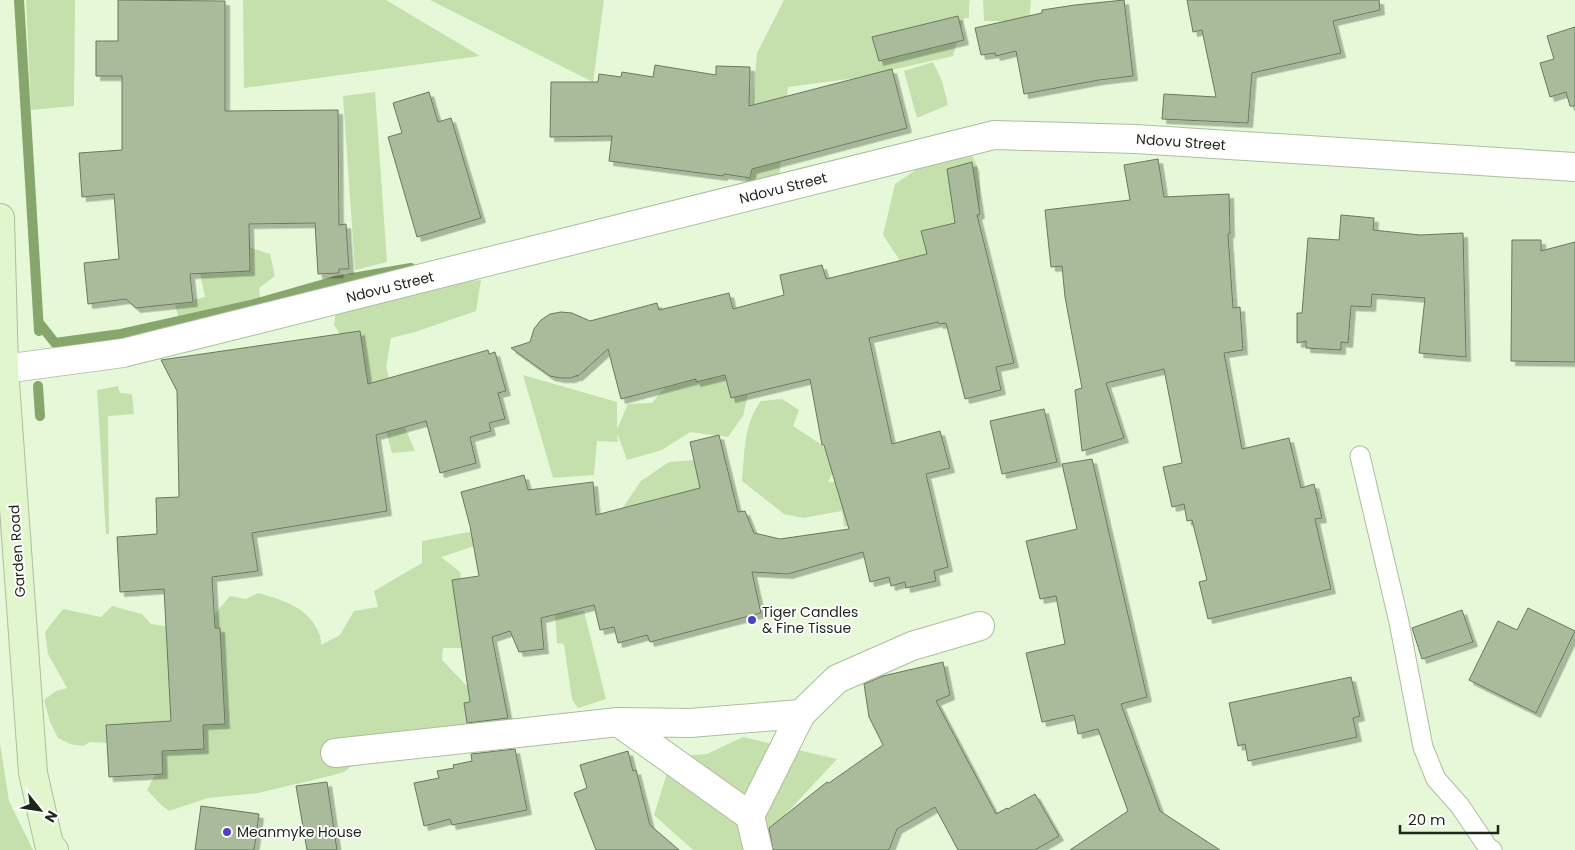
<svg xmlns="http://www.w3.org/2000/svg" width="1575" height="850" viewBox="0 0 1575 850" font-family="Poppins,sans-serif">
<defs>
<filter id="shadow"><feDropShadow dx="4.5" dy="4.5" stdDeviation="0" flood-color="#0004"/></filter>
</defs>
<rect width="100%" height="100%" fill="#e6f8d7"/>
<path fill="#c5e0ad" d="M26,0H75L74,106L31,110Z
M243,0H386L480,56L244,88Z
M430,0H604L593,82Z
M784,0H970L969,5V18H964L953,56L856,78L788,87L778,189L746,180L757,53Z
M983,0H1031L1029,21H984Z
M933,62L942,81L948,105L917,118L904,71Z
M375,92L387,262L355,270L343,96Z
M969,149L980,172V214L956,255L909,274L883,235L895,184L932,159Z
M217,237L270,254L275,276L259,288L262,314L178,316L175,304L205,297L196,254Z
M481,280L476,311L415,332L391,338L386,367L400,416L415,451L392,453L374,388L341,371L344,339L334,325L336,311L460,282Z
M682,367L740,370L748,394L743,416L728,437L690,432L662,450L627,460L617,433L618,442L597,441L594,475L553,478L523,375L617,402V429L628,404L652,403Z
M118,386L120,393L132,394L134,414L108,416L109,534H106L97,390Z
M782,399L799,410L793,426L822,445L836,466L828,482L855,481L882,534L844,526L842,511L803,518L784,514L742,481C745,452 743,425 761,401Z
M711,459L706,504L621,510L641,481L669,462Z
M527,521L487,542L441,557L460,572L468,632L462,648H443L442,660L468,687L472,743L358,761L344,772L330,776L258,793L208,798L169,811L160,804L147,790L155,775L140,768L107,743L90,742L83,746L70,744L58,738L50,722L44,700L56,691L67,688L48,654L45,632L63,609L101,617L112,606L142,614L151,624L176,628L214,615L230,596L246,599L258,593C283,600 308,607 319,633C321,637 321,641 321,645L340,635L354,611L378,607L374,591L422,563V541Z
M584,611L606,699L578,708L572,699L564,644L557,643L555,613Z
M743,737L837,759L756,846V850H693L654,815L672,757L707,754Z
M0,743L9,801L33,850H0Z"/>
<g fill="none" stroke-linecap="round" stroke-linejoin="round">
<path stroke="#86a66b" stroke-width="10" d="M19,0L39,331
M40,324L55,343L121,334L251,305L335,281L411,268
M38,386L40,416"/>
</g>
<path fill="#aabb9c" stroke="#69795c" filter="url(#shadow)" d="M118,0L225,1V111L338,110L339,225L346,224L349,269H339V273L318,274L315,223L249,224L250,271L190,274L193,302L136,308L126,299L88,304L84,263L119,259L114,194L82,197L79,153L122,150V76H96V41H118Z
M1124,0L1133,76L1099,80L1024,94L1016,51L996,56L995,53L981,55L975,28L1042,13V10L1075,5Z
M1187,0H1379L1380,10L1333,21L1341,53L1252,73L1248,123L1162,119L1164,94L1216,97L1202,30L1193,32Z
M958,16L964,40L879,61L872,37Z
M1575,27V106H1570L1566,92L1550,97L1540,63L1554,59L1547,36Z
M655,65L716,75V66L750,67L749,106L892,69L907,128L752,169L750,178L724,174L723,176L609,161L612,136L550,137L551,82H598L599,74L621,77L622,72L653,77Z
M429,92L438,122L451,118L481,218L417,237L388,137L402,133L393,103Z
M1158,159L1164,197L1229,194L1230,233L1228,234L1233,308L1240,307L1243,350L1224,353L1242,449L1289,438L1301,488L1314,484L1322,518L1315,519L1331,589L1208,619L1199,582L1207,580L1192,520L1187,521L1184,504L1172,507L1163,467L1182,463L1164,369L1106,383L1124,438L1082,451L1075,390L1082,388L1065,297L1062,266L1051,267L1045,210L1130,200L1124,165Z
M972,162L980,214L977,215L1014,363L996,367L1001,390L965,399L946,323L939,324L938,322L869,338L892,444L940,431L950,468L926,474L948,567L934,571L936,581L906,588L905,582L891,586L889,577L870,582L863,552L788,574L752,572L761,613L650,642L647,635L618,643L614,627L600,630L594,605L541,618L544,649L519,652L510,631L492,637L508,718L467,723L464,703L470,702L452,580L479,576L470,526L461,492L524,475L528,490L593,482L596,515L700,488L690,442L719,435L738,512L745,511L754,533L780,539L849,529L824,445H822L810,379L731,398L725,375L696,382V379L621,399L608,349L577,377L578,375L571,378H560L550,376L511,348L530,342L534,329L541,320L550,314L561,312L572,313L590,321L657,303L659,310L729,293L733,309L784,295L780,275L822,265L826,279L927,254L921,231L955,223L947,169Z
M1341,215L1374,218L1373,230L1420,235L1463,233L1466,357L1419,353L1425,298L1372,294L1371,307L1351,306L1348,343L1341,342V350L1306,348V341L1297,343V313H1302L1308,238L1339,240Z
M1512,240H1541V251L1575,242V362L1511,361Z
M360,331L368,384L488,350L489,354L495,352L506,391L498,393L505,419L489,423L491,431L470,437L476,463L440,473L426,421L376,435L387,511L252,533L258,571L212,577L215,628H220L225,724L203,725L204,749L162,751L163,774L109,777L106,725L171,721L164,589L120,592L117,537L157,534L156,498L179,497L177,391L161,360Z
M1044,409L1057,462L1002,474L990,421Z
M1092,459L1147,697L1121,704L1160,811L1220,850H1070L1128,811L1098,729L1078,734L1074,715L1042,722L1026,653L1065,644L1056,596L1040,599L1026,541L1077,529L1062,464Z
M1528,608L1575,631L1536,713L1469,680L1498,621L1517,630Z
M1462,610L1473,642L1422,659L1412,628Z
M943,662L950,695L936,701L996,814L1007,808L1008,809L1035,794L1059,836L1035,850H958L935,807L897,829L889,850H773L769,828L827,782L829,783L883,745L869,717L864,684L883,676Z
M1351,677L1360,716L1353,718L1357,737L1248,761L1245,744L1238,746L1229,703Z
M515,749L527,810L452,825L450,819L424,826L414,783L439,778L437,771L454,768L453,765L472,761L471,754Z
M628,751L633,771L636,770L650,825L679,850H596L574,793L587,788L580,765Z
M327,782L337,850H307L296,786Z
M201,806L259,814L254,850H195Z"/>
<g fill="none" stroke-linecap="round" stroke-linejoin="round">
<g stroke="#adbe9f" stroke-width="21">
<path id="lane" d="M1360,456L1399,622L1423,747L1436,779L1460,806L1489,849L1492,850"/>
</g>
<g stroke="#adbe9f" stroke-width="30">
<path id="street" d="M4,369L123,353L994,135L1136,139L1575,167
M618,722L750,816
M335,753L618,722L690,723L801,714
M758,850L750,816L801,714L837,679L912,646L980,626"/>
</g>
<g stroke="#adbe9f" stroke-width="30">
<path id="secondary" d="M0,218L4,369L33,773L49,844L54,850"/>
</g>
<use href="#lane" stroke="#fff" stroke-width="19"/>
<use href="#street" stroke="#fff" stroke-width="28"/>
<use href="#secondary" stroke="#e2f6ce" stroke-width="28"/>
</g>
<g fill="#4e43ba" stroke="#fff" stroke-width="2">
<circle cx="752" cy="620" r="5"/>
<circle cx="227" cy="832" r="5"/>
</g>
<g text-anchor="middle" stroke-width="4" stroke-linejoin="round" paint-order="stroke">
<g font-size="14" fill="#1e2519" stroke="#fff">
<text transform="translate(1181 142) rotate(4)" y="5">Ndovu Street</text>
<text transform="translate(783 188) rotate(-14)" y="5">Ndovu Street</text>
<text transform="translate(390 287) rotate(-14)" y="5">Ndovu Street</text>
<text transform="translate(17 551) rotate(-94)" y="5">Garden Road</text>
</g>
<g font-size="14" fill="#1e2519" stroke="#fff" text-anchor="start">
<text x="762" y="617">Tiger Candles<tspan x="762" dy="16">&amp; Fine Tissue</tspan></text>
<text x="237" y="837">Meanmyke House</text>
</g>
</g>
<g transform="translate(40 810) rotate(120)" stroke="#ffffff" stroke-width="4" paint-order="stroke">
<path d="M0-4L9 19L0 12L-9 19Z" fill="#1e2519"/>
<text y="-8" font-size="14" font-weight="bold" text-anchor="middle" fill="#1e2519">N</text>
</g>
<path d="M1400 825v8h98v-8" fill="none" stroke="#1e2519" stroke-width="2.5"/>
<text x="1408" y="825" font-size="15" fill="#1e2519" stroke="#ffffff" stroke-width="4" paint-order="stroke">20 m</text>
</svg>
